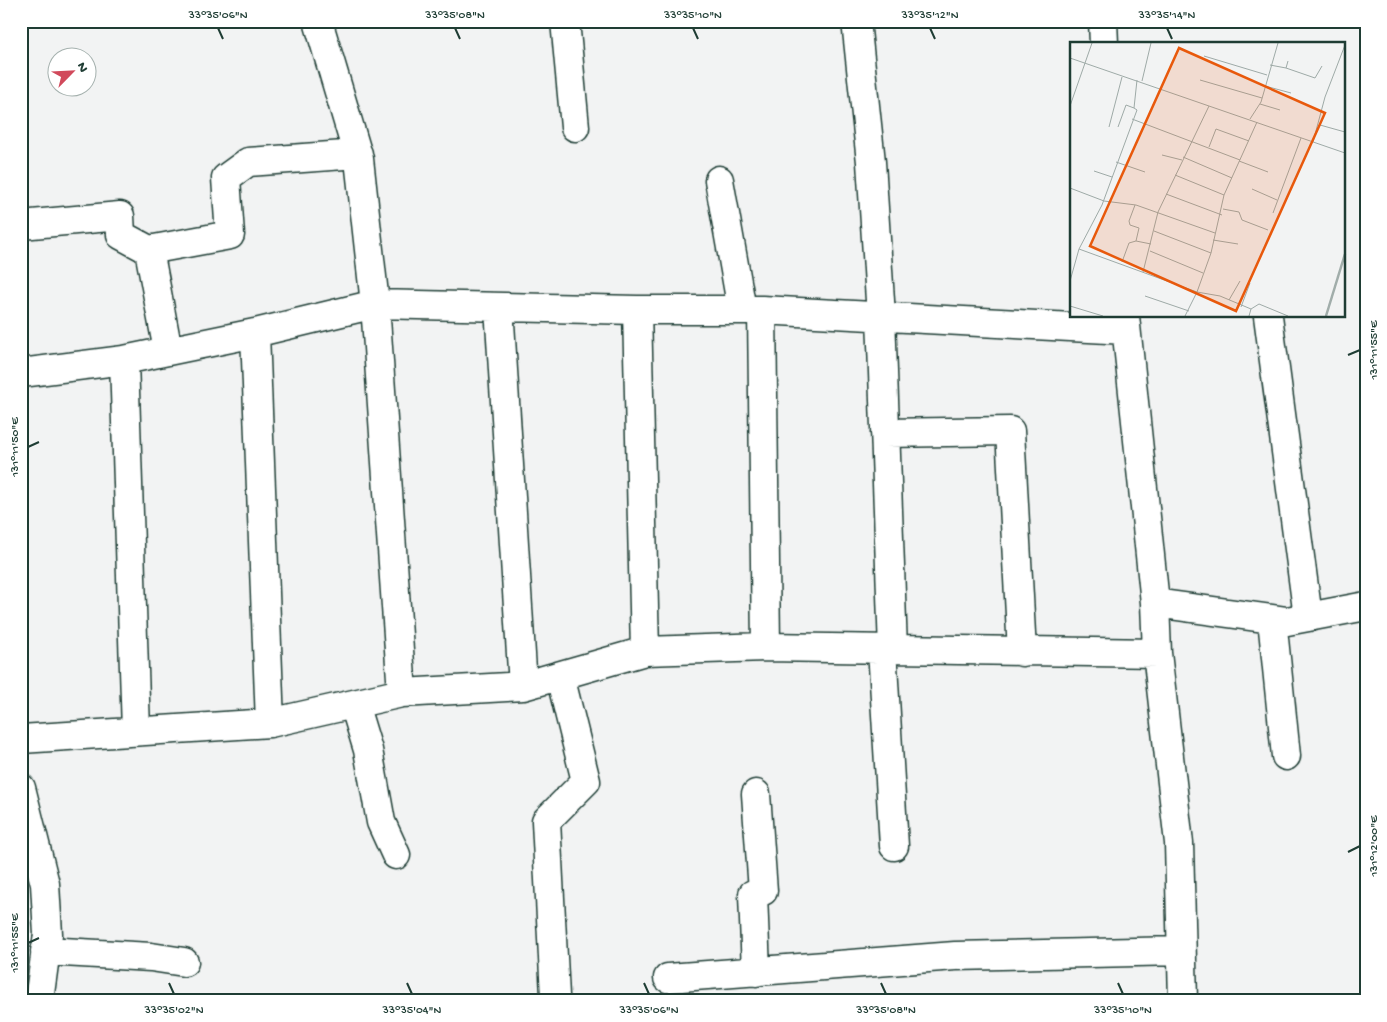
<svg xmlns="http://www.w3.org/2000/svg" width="1387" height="1022" viewBox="0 0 1387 1022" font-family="'Gochi Hand',sans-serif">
<rect width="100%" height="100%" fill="#f2f3f3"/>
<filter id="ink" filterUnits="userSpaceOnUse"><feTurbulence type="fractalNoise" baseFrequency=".02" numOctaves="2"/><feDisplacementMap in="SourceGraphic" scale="10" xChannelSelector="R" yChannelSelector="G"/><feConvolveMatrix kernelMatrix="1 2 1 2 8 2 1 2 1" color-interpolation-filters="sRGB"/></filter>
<g filter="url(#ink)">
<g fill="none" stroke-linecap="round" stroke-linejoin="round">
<g stroke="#1f3d34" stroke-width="31">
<path id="minor" d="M318,21L359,159L375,304L402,693
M565,21L575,127
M856,21L871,162L881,316L893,650
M1103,21L1104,44
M719,180L742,310
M21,225L120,216L121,235L149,250L230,235L226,178L248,162L358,154
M149,250L168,351
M499,307L523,686
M637,310L645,651
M762,310L766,647
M1125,316L1155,603L1157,653L1179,843L1183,1001
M1268,316L1308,617
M255,333L270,723
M124,360L136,731
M21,373L124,360L255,333L375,304L637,310H762L1126,330
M885,433L1010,431L1022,652
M1155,603L1287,621L1366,606
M1272,619L1286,756
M882,649L894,846
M354,704L368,750L381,822L396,855
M21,739L270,723L402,693L523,686L645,651L766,647L1157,653
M21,788L45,884L48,934L39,1001
M756,794L763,891L753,894L756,972
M45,951L151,957L184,962
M668,978L955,956L1181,951
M555,996L546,821L586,781L560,676"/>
</g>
<use href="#minor" stroke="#fff" stroke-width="28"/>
</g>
</g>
<path fill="none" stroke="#1f3d34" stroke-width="2" d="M218,28L223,39M455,28L460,39M693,28L698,39M930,28L935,39M1167,28L1172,39M1348,355L1360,350M28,447L39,442M1348,852L1360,846M28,943L39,938M169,983L174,994M407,983L412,994M644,983L649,994M881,983L886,994M1118,983L1123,994"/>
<g transform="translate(1070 42)">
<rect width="275" height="275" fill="#f2f3f3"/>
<path fill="none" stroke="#a1adaa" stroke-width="2.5" d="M256,274L275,212"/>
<path fill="none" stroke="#9eaaa7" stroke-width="1" d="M134,14L197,33M0,16L275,111M200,23L216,26L218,19M216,26L245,36L252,24M130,38L192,56M72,39L81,1M195,44L221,51M190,62L210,68M0,64L22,1M62,77L170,118M180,77L191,60L208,1M250,83L275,90M39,85L52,35M48,85L56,63L64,66M243,100L255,55L275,3M139,105L146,87L179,99M92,113L112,118M113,115L162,136M169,119L198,130M46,120L75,130M24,129L42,135M105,133L154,153M0,146L34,159L66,163L145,191M182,147L207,158M96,152L152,173M153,167L169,170L172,178L198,188M203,171L231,96M84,189L141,211M143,198L168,202M66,199L81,202M9,207L127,250L115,274M80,209L133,231M52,220L59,201L66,199L69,186L60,183L59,179L65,163M73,230L88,170L139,64M0,239L9,207L32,163L67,68L64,66L67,38M75,254L119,269M159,258L170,239M0,264L33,274M171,265L180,241M181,267L189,262L218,274M179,274L181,267L150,254L127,250L141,211L154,153L187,80"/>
<path fill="#e8590c" fill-opacity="0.15" stroke="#e8590c" stroke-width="2.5" d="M109,6L255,71L166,269L20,204Z"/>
<rect width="275" height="275" fill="none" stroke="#1f3d34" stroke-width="2.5"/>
</g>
<rect width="1387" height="1022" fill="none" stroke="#fff" stroke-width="55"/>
<g transform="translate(72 72) rotate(66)"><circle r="24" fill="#ffffff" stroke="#a5b1ae"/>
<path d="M0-4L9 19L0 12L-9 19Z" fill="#d1495b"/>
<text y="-8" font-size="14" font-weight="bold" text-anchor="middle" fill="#1f3d34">N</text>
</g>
<rect x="28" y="28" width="1332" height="966" fill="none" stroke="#1f3d34" stroke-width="2"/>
<g font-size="12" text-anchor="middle" fill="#1f3d34">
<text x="218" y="18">33°35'06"N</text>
<text x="455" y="18">33°35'08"N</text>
<text x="693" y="18">33°35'10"N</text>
<text x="930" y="18">33°35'12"N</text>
<text x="1167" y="18">33°35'14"N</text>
<text transform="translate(1373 350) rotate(-90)" y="4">131°11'55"E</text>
<text transform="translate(14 447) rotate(-90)" y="4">131°11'50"E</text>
<text transform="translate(1373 846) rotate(-90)" y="4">131°12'00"E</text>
<text transform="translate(14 943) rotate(-90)" y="4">131°11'55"E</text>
<text x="174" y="1013">33°35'02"N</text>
<text x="412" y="1013">33°35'04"N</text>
<text x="649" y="1013">33°35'06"N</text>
<text x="886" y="1013">33°35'08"N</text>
<text x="1123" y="1013">33°35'10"N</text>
</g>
</svg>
